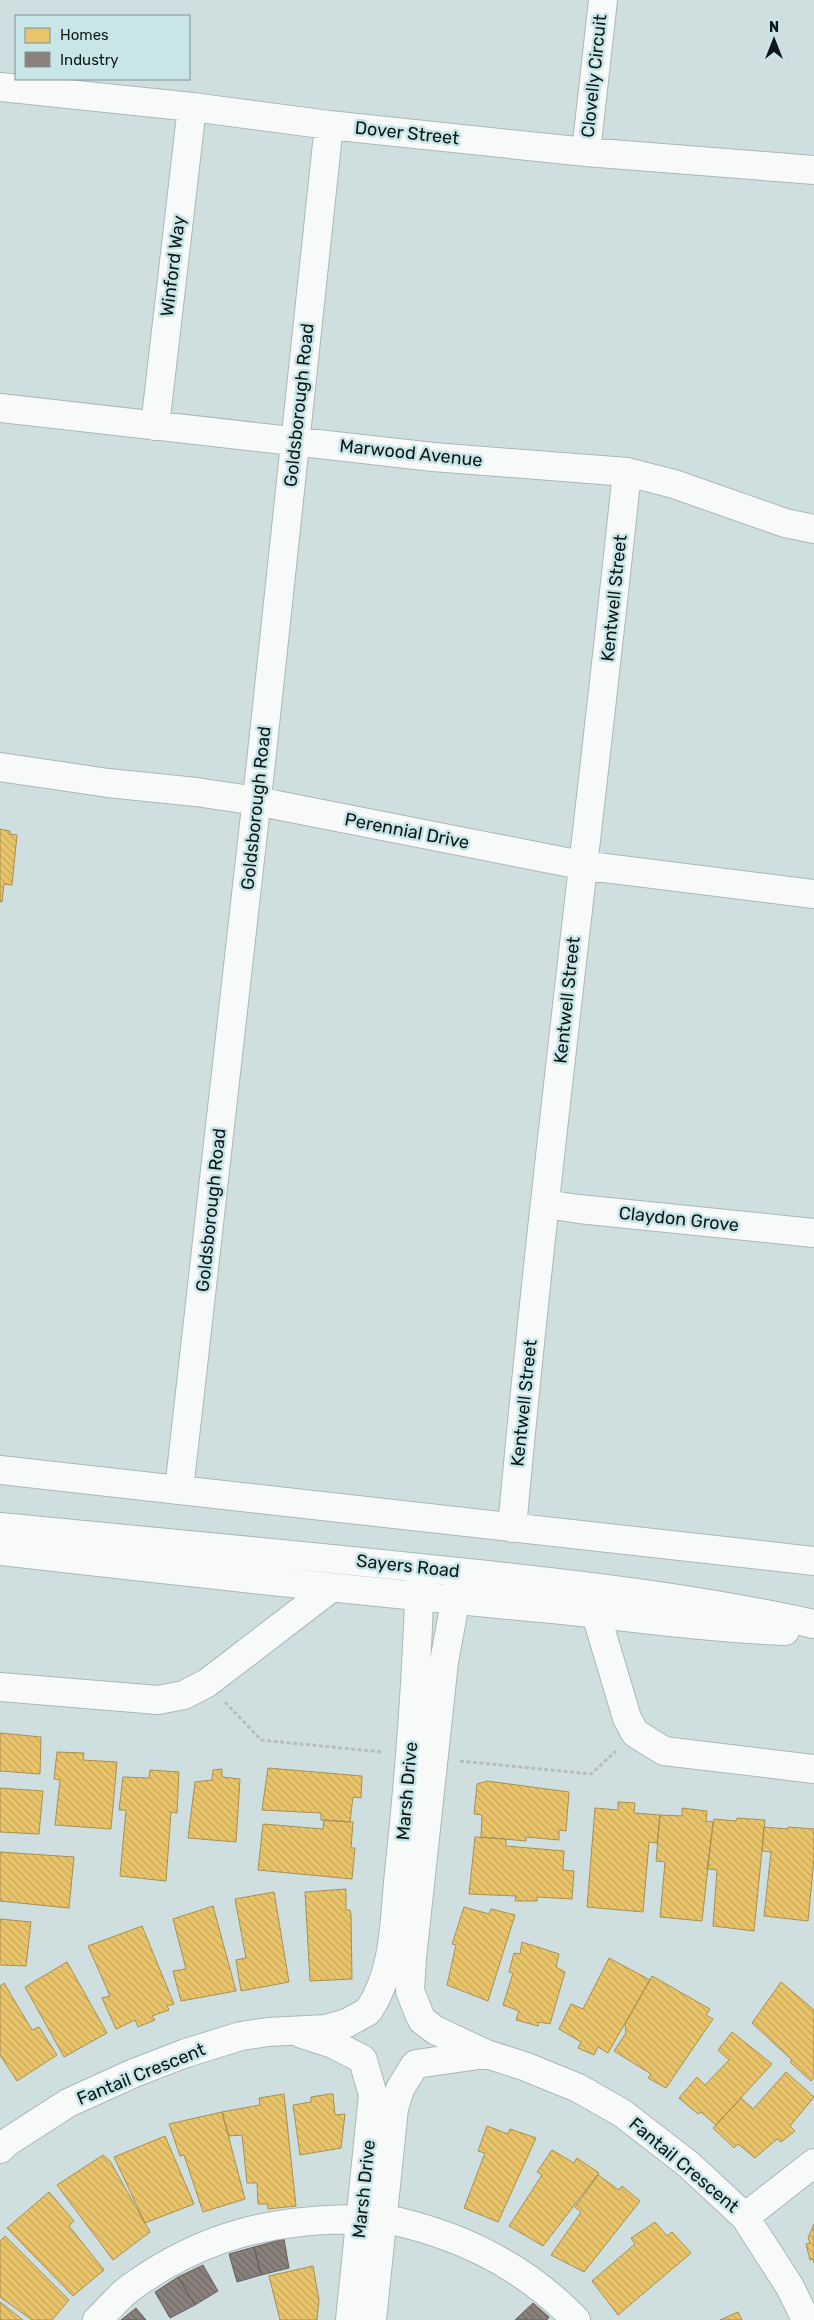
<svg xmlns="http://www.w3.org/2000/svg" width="814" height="2320" viewBox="0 0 814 2320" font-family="Rubik,sans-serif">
<defs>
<pattern id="homes-back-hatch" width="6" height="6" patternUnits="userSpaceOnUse" patternTransform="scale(1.25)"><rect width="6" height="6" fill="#e9c46a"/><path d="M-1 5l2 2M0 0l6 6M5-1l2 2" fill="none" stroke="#c7a85b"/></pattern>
<pattern id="industry-back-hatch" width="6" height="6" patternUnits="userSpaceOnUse" patternTransform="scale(1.25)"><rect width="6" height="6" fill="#8a817c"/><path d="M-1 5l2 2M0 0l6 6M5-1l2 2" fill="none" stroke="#6f6965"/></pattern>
</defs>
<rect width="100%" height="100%" fill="#cfdfe0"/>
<path fill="url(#homes-back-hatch)" stroke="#a79052" d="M0,829L10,831V834L17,835L12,885L4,884L2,902H0Z
M0,1733L41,1737L40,1774L0,1771Z
M57,1752L84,1753L83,1760L117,1762L111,1829L55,1825L60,1780L54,1779Z
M268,1768L362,1776L361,1798L353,1797L350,1822L321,1820V1813L262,1810Z
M222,1769V1777L240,1779L236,1842L188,1838L195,1782L212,1780L213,1770Z
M150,1770L179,1772L177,1813L171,1812L166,1881L120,1876L126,1810H119L123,1777L149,1778Z
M487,1781L569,1792L566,1831L559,1830V1840L526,1837V1841L481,1837L482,1815L474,1814L477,1784Z
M0,1788L43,1791L39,1834L0,1832Z
M618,1802L635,1803L634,1813L660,1815L657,1843L649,1842L643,1912L587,1907L595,1808L618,1810Z
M682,1808L707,1811L706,1821L713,1822L702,1921L660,1917L665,1862L656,1861L660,1815L682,1816Z
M737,1818L765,1820L754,1931L713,1926L717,1870L707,1869L714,1819L736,1821Z
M324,1820L353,1822L351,1848H355L352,1879L258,1870L263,1824L323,1829Z
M764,1827L788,1829V1827L814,1829V1859L808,1921L764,1916L771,1852L762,1851Z
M475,1837L506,1839V1846L564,1851L563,1870L574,1871L572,1899L537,1897V1901H515L516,1896L469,1894Z
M0,1852L74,1857L69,1908L0,1901Z
M346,1889V1910H350L351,1914L352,1979L310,1981L305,1892Z
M274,1892L289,1982L241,1991L236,1960L246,1958L235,1899Z
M213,1906L236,1991L181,2001L173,1971L186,1969L173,1919Z
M464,1907L489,1914L491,1909L515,1915L488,2001L447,1985L456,1945L452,1944Z
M0,1919L31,1922L26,1966L0,1965Z
M142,1926L174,2004L167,2006L169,2010L152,2016L155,2020L138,2027L135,2020L116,2029L102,1998L110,1996L88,1946Z
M522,1942L559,1954L556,1967L565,1972L550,2024L539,2022L538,2026L516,2020L519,2011L503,2005L513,1973L509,1972L514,1953L520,1954Z
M609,1958L650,1980L608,2053L598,2047L594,2055L578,2048L581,2042L559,2029L571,2004L583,2009Z
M67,1962L107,2033L64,2057L25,1987Z
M652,1976L710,2009L706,2015L713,2019L666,2088L648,2078L651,2074L614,2051L626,2033L625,2024Z
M781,1982L814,2010V2078L811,2081L790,2062L792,2060L752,2023Z
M4,1983L32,2030L39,2027L57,2055L17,2081L0,2055V1986Z
M732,2032L772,2064L716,2125L701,2112L698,2114L679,2098L697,2077L705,2085L729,2060L718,2050Z
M786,2072L814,2097L790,2126L795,2131L781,2142L777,2139L755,2158L738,2144L734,2148L713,2128L741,2098L753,2109Z
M284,2094L296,2206L268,2209L267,2204H258L257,2183H247L242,2135L229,2136L222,2112L260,2105L259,2098Z
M330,2094H333L335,2115L345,2114L341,2148L300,2155L293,2105L311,2102V2097Z
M222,2112L245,2199L203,2212L184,2155L180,2156L169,2124Z
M487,2126L508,2134L510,2129L536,2138L498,2222L464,2208L485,2153L478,2151Z
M165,2136L194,2204L145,2223L114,2157Z
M552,2150L574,2163L577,2158L599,2173L543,2246L509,2226L542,2175L537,2172Z
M103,2155L110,2161L150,2232L113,2260L57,2185Z
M598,2175L619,2190L622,2186L640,2201L584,2272L551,2255L581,2212L575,2207Z
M49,2192L74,2221L69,2226L104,2270L73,2296L7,2228Z
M655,2222L667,2236L672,2232L691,2253L618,2315L592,2281L635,2244L631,2238Z
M814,2224V2263L813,2259L810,2260L806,2244L810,2243L808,2238Z
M5,2236L69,2300L52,2320H32L0,2297V2241Z
M313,2266L319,2300L317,2320H280L269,2276Z
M0,2302L23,2320H0Z
M738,2312L742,2320H720Z"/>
<path fill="url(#industry-back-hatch)" stroke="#65625e" d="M284,2239L289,2268L261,2275L254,2247Z
M254,2247L261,2275L237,2282L229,2254Z
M203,2265L218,2291L195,2305L178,2277Z
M178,2277L195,2305L170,2318L155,2292Z
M533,2303L549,2317L547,2320H515Z
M136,2308L146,2320H121Z"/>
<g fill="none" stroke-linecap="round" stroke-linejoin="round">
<g stroke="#abb7b8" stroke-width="30">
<path id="minor" d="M0,87L192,107L329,125L586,152L814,170
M586,152L603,0
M0,408L433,457L627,472L674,484L785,523L814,529
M155,426L192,107
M0,767L108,783L196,792L256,801L581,865L814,894
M545,1204L579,1209L814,1233
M0,1470L814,1561
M179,1490L262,753L329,125
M512,1528C544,1176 590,824 627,472
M596,1614L627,1718L635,1733L664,1751L814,1769
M0,1687L158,1700L184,1695L207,1683L331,1588
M369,2010C396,1969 394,1919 399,1872C410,1772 417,1673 420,1573
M420,2016L410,1991L412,1958L444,1662L460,1576
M422,2020L435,2030L486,2054L524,2066L578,2088L622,2113L688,2164L745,2217L790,2287L806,2320
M302,2034L333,2044L362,2059
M416,2064L486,2054
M0,2149L6,2143L68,2103L134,2073L186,2053L241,2036L268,2032L326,2029L347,2023L367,2012
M745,2217L814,2163
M381,2218C457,2233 522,2264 576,2320
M97,2320C108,2310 118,2297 130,2288C203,2235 272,2219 361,2219
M350,2320L373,2095L363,2060
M372,2320L394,2108L400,2089L414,2066"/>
</g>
<g stroke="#abb7b8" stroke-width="30">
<path id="major" d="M0,1527C156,1542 312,1556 468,1573C584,1585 700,1599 814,1624
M0,1551C184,1572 368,1592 552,1609C630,1617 707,1628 785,1631"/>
</g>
<path stroke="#b7bdbe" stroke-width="3" stroke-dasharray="4 2.5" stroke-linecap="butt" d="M225,1702L261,1740L382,1752
M460,1761L591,1774L616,1751"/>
<use href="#minor" stroke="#f8fafa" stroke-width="28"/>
<use href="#major" stroke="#f8fafa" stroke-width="28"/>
</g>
<g text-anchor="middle" stroke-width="5" stroke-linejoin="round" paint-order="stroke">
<g font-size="18" fill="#0e1819" stroke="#c8e5e7">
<text transform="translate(594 76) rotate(-84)" y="6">Clovelly Circuit</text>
<text transform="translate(407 133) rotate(6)" y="6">Dover Street</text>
<text transform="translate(173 266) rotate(-83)" y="6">Winford Way</text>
<text transform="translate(299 405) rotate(-84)" y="6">Goldsborough Road</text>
<text transform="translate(411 453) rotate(6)" y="6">Marwood Avenue</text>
<text transform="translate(614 598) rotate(-84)" y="6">Kentwell Street</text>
<text transform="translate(256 808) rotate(-84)" y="6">Goldsborough Road</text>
<text transform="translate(407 831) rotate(11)" y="6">Perennial Drive</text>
<text transform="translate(567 1000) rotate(-84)" y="6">Kentwell Street</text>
<text transform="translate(211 1210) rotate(-84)" y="6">Goldsborough Road</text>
<text transform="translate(679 1219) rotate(6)" y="6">Claydon Grove</text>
<text transform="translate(524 1403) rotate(-84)" y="6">Kentwell Street</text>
<text transform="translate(408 1566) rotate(6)" y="6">Sayers Road</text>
<text transform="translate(407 1791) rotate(-85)" y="6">Marsh Drive</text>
<text transform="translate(141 2074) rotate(-22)" y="6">Fantail Crescent</text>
<text transform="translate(684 2165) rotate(40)" y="6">Fantail Crescent</text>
<text transform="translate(364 2189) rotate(-84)" y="6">Marsh Drive</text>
</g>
</g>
<rect x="15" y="15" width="175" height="65" fill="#c8e5e7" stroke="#7e9395"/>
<rect x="25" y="28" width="25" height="15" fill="#e9c46a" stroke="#7e9395"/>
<text x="60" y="40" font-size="15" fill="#0e1819">Homes</text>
<rect x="25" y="52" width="25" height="15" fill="#8a817c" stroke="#7e9395"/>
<text x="60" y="65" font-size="15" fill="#0e1819">Industry</text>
<g transform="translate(774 40)" stroke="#c8e5e7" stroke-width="4" paint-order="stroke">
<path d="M0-4L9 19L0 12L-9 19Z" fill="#0e1819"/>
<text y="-8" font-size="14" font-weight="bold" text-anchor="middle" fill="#0e1819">N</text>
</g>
</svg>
